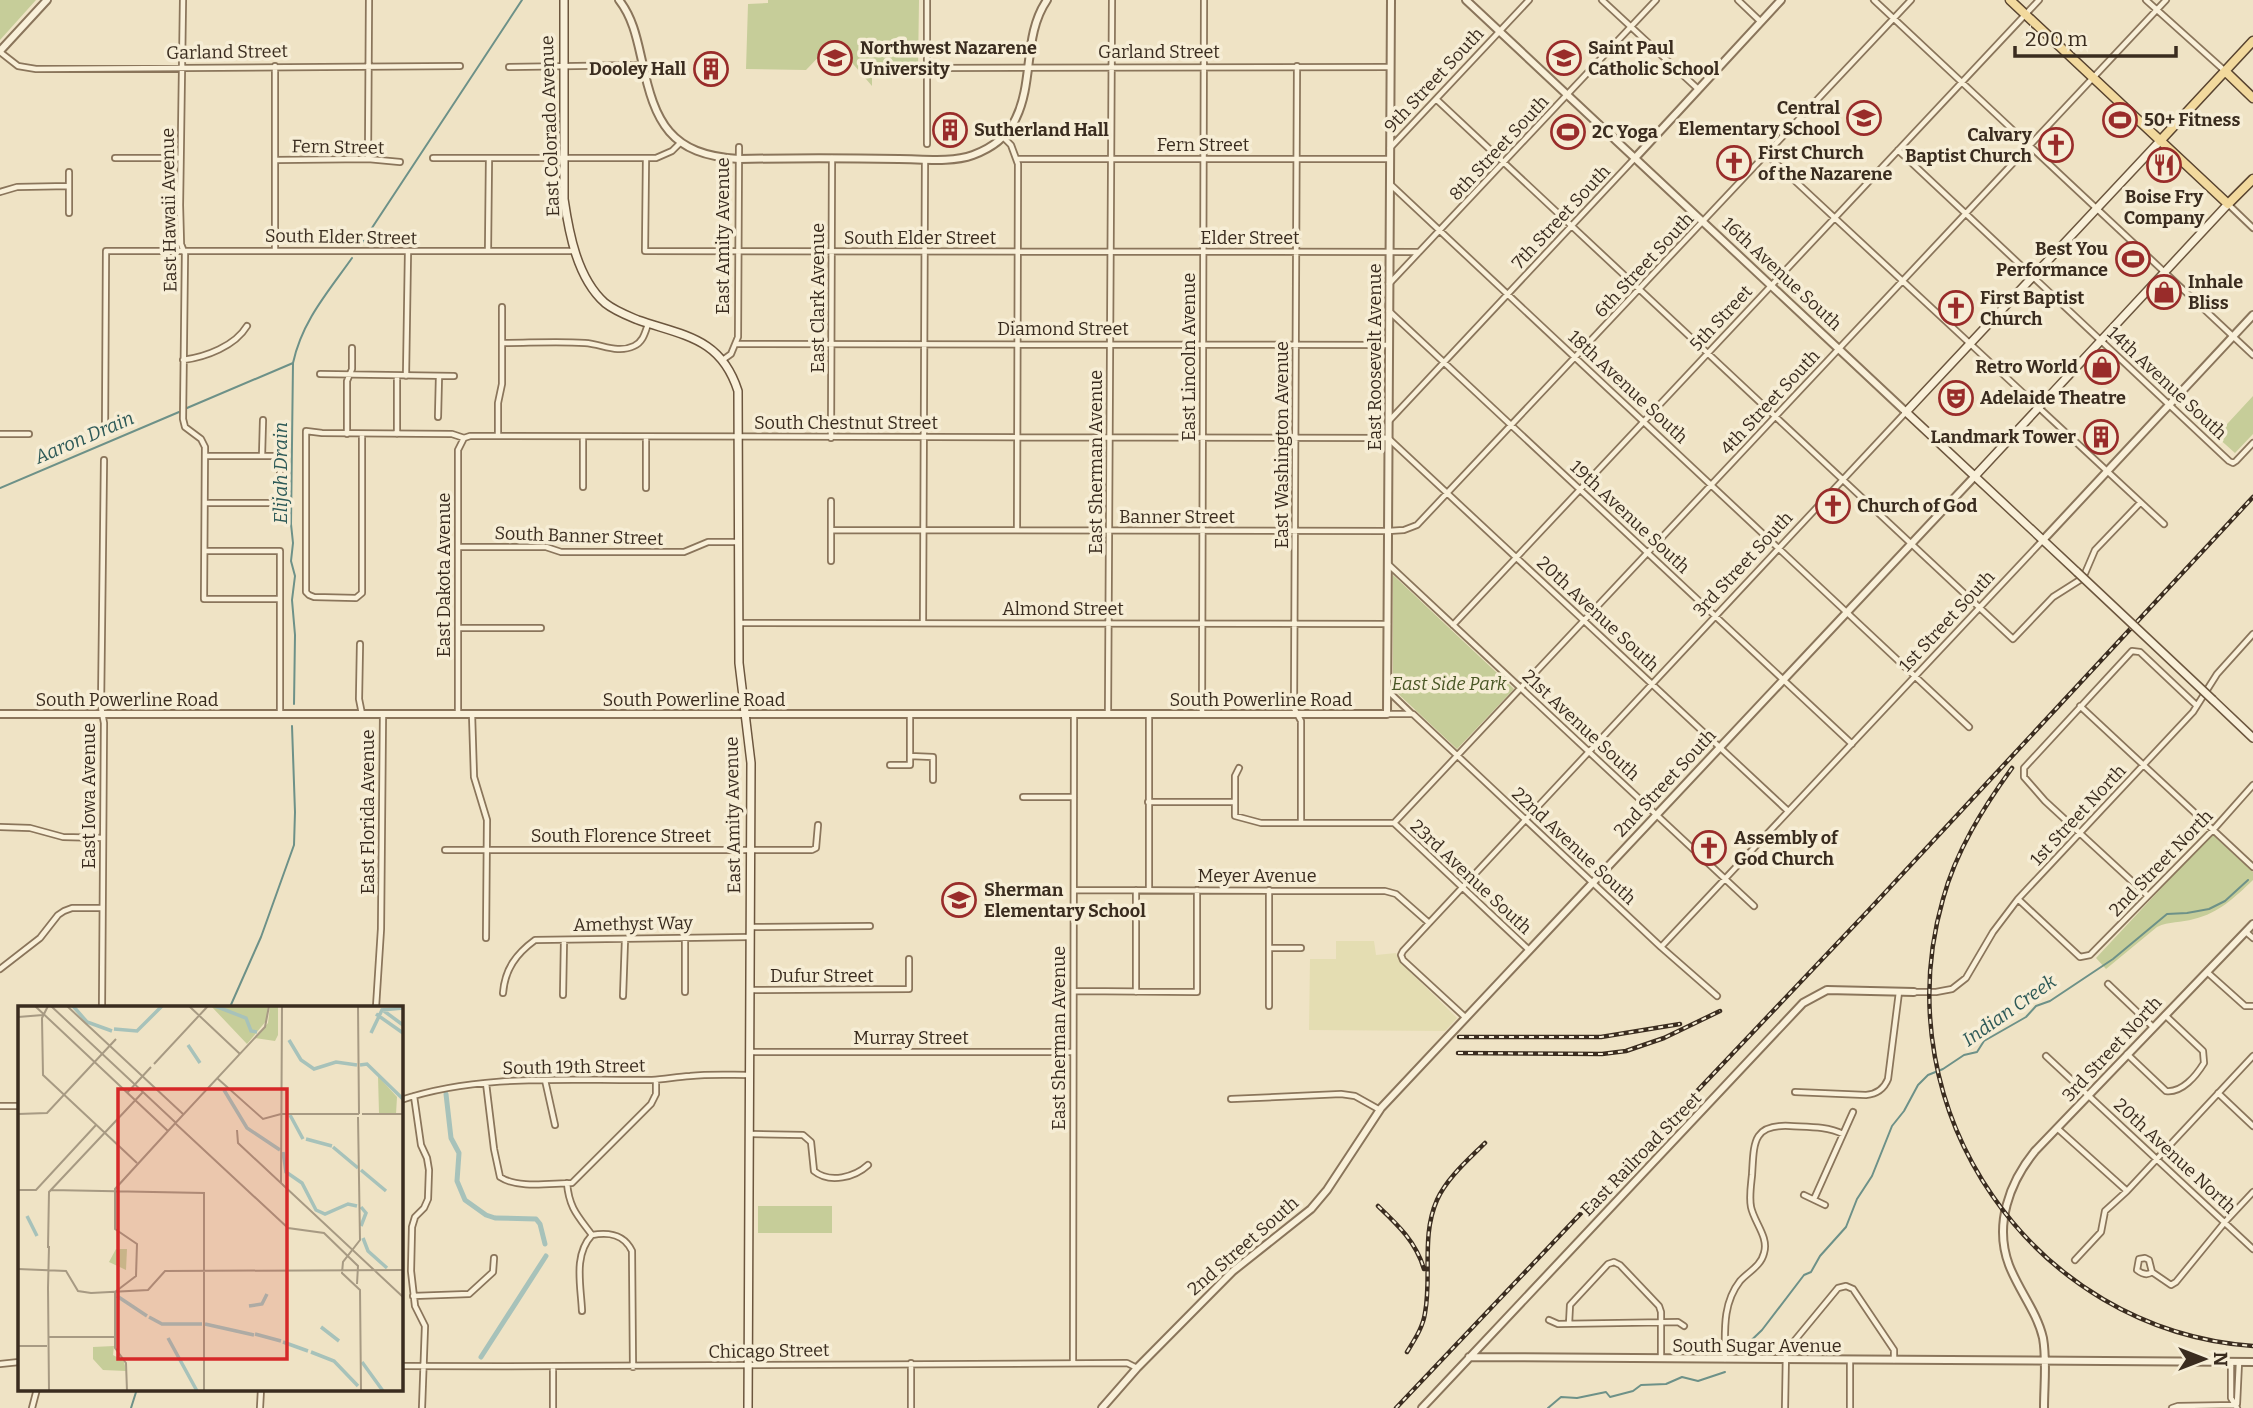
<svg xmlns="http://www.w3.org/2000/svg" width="2253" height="1408" viewBox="0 0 2253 1408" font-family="Bitter,serif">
<rect width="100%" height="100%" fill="#efe3c5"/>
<path fill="#e4ddb2" d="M1336,941H1374L1376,955L1396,953L1401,963L1457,1018L1445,1031L1309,1030L1310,959H1336Z"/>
<path fill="#c6cd99" d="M0,0H36L0,40Z
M768,0H919L918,70L877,72V75L872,78V86L835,43L831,44L806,70L746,69L748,4L768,3Z
M2253,396V434L2235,453L2216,436Z
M1393,575L1514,689L1457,749L1393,689Z
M2212,834L2253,872V880C2235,897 2219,913 2194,919C2181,923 2169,921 2157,927L2106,969L2096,958Z
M758,1206H832V1233H758Z"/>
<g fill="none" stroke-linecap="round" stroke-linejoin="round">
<path stroke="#6d9188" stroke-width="2" d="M362,243L522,0
M187,408L293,363
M0,488L179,412
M294,704L295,635L292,600L295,576L291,561L293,543L291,524L293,363C302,321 328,292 352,258
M230,1007L261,937L294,845L295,812L292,726
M1738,1353L1762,1330L1804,1275L1811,1272L1820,1256L1846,1227L1857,1199L1872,1176L1892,1126L1904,1111L1918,1085L1928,1075L1943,1069L1964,1055L1977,1052L1984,1041L2026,1017L2036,1006L2050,1001L2113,959L2167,914L2187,913L2209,909L2225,901L2248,880
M131,1408L137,1389
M1548,1408L1561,1397L1577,1398L1606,1392L1610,1397L1633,1391L1641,1385L1666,1384L1682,1377L1698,1381L1725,1372"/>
<path stroke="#a7c2ba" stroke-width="5" d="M446,1094L451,1138L459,1153L457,1181L465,1200L486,1215L495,1218L536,1219L540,1224L545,1244
M481,1357L546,1256"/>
<g stroke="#8a755b" stroke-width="8">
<path id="minor" d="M183,0L180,205L181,244L185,254L183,419L185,427L201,439L205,447L204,599H280
M1602,0L1698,89
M1738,0L1761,22
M1874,0L2253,355
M2146,0L2225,71
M0,52L18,66L36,69L460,66
M1297,66L1294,708L1301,721V823
M509,67L643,65
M927,68L1390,67
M1436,99L2013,639L2053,597L2083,578L2095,550L2140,503
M1003,137L1011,145L1018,164L1017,530
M927,144V0
M1390,148L1529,0
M1898,150L2229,461L2233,463L2236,461L2253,443
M1766,154L2164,524
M115,158H180
M433,158H656L672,151L681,142
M646,158L645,251L1419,252
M368,159L369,0
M1017,159H1389
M276,160L368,159L400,162
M69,172V213
M1390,184L1969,727
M0,192L17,187L69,186
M2228,204L2253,228
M275,251V66
M488,251L489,158
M1389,284L1656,0
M1389,311L1852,744
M502,343C529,343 557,341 585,343C602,344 617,354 634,346C643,342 645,333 648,324
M737,344L1389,345
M724,359L731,354L738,337L739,147
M183,360C206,357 235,346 247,326
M320,374L454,376
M406,376L408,252
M438,417L439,376
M1389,421L1635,158
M105,432L106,251H574
M0,434H29
M347,434V381L352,369V348
M362,434V593L356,598L314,597L309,595L306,592V431L322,433L452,434L464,438L470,436H498L1388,438L1788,811
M397,434V376
M498,436V403L502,384V307
M831,438L832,158
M262,456L263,420
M583,487V437
M646,488V437
M831,501V561
M205,503H280V456H205
M831,530L1388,531L1404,530L1417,525L1911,0
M459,547H546L561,552H684L708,542H738
M205,551H280V714
M1389,565L1754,906
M740,623L1388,624
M923,623L925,160
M1453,625L2039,0
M459,628H541
M360,644L359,699L362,714
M1388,691L1412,714
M2080,706L2253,867
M458,713V450L464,438
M472,714L474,777L487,820L486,938
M1108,714L1112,0
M1149,714V890
M1202,714L1204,0
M1387,714H1413L1661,947L1717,996
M910,756L933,757V780
M890,765H910V714
M1239,768L1235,776V816L1261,823H1394
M1023,797H1074
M1148,802H1235
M1394,823L2166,0
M1394,823L1529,950
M0,827L30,828L63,837L103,838
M445,850H812L816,848L818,825
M1074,890L1385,891L1396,894L1429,923
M2148,896L2045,801L2024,777V768L2132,651L2140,652L2196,705
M2018,899L2080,957L2090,955L2213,830L2253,785
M750,927L870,926
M2246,932L2253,938
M1661,947L2043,540
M1269,948H1301
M0,969L40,938L58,915L64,911L72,908H102
M2207,972L2245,1006H2253
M2108,984L2153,1027
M750,990L909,989V959
M1074,991L1197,992V890
M685,992V937
M1136,992V890
M1914,992H1936L1952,989L1966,978L1993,932L2018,899L2193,712L2217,674L2253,634
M503,993C505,969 516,954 535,940L749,937
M563,995L564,940
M623,996L625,940
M1269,1006V890
M102,1007L104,723L101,707L104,460
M376,1007L381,929L383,714
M1466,1018L1403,960L1401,955L1403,951L1906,412
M750,1052H1073
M2127,1054L2166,1091C2182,1093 2196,1076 2204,1063L2203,1051L2165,1015
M2046,1056L2253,1249
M545,1080L555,1125
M486,1083L494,1149L500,1177C518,1189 551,1183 572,1183L651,1104L656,1094V1080
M1795,1092L1866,1095C1877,1094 1884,1089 1888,1079L1899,992
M2218,1093L2253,1126
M414,1096L421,1145L427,1158L429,1170L428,1199L424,1208L415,1217L412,1227L411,1271L415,1306L425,1326L422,1408
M1231,1099L1341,1094L1355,1096L1380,1110
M401,1100C481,1073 569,1081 652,1080C665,1079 677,1077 690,1076C710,1074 729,1075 749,1075
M0,1106H19
M2057,1128L2127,1191
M750,1134L803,1135L811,1142L814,1171C830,1184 855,1177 868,1165
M567,1183C569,1208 578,1216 592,1235
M1804,1195L1825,1205
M1814,1199L1853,1112
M592,1235C609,1232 624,1234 632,1251L633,1367
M2145,1258L2149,1260L2152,1272C2147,1276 2142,1274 2137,1270L2139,1259Z
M2075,1260L2101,1232L2105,1211L2127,1191L2253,1056
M2152,1272L2171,1285L2176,1282L2225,1222L2253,1192
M413,1296L469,1294L493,1272L494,1258
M582,1311C581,1286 573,1255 592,1235
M1549,1320L1558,1324L1678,1322L1684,1326
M1569,1324L1570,1305L1608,1264L1614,1262L1620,1265L1659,1306L1661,1312V1358
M1725,1359C1725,1332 1722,1304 1740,1281C1748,1272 1761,1266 1764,1253C1769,1237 1754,1222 1751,1207C1749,1197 1751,1185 1752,1175C1754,1143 1752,1124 1790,1126C1808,1127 1827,1126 1843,1134
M2231,1362V1398L2237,1408
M911,1363V1408
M1073,1363L1074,714
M0,1364L19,1362
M401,1366C643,1367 885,1364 1127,1363L1137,1368
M553,1367V1408
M2237,1404L2239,1362
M32,1408L37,1389
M260,1408L261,1389
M1785,1408L1786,1351L1838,1288L1846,1286L1853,1289L1894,1350V1360
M1850,1408V1360
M2172,1408L2178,1406L2236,1405"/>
</g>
<g stroke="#8a755b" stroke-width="10">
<path id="tertiary" d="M619,0C633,18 637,39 642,61C655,123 670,155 739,159C792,158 846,158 899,159C922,159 951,163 973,155C992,148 1008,136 1016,118C1034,81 1023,35 1047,0
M1466,0L1906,412
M0,51L47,0
M1635,158L1781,0
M2043,540L2253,315
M0,714H1387L1391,0
M1469,1357L2253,1362
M1102,1408L1137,1368L1233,1271L1311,1209L1327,1190L1381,1108L1975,476
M1422,1408L1803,1003L1827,990L1914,992
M2044,1408C2044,1385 2047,1361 2043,1338C2037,1312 2019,1291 2009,1265C1994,1225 2009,1183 2035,1151L2253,924"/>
</g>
<g stroke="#6c563e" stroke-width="10">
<path id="secondary" d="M564,0V199C569,233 577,278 605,303C615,311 626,315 638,320C685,336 721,338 738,391L739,663L751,763L748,1408
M1975,476L2228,204
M2077,572L1906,412L2160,141
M2213,700L2253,738"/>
</g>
<g stroke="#58432f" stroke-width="11">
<path id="primary" d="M2010,0L2228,204L2253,179
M2225,71L2253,98
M2160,141L2253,41"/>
</g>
<use href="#minor" stroke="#f9f0d9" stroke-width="4.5"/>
<use href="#tertiary" stroke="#f9f0d9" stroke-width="6"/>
<use href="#secondary" stroke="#f9f0d9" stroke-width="7"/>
<use href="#primary" stroke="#f2d99d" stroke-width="8"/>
<g stroke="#3a2c1f" stroke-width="4.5">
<path id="rail" d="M2012,768C1983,808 1956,851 1943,899C1882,1111 2033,1330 2253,1346
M1459,1037H1601L1680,1024
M1458,1053L1602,1054L1626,1051L1664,1038L1720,1011
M1378,1206C1398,1225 1416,1242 1424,1269
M1407,1352C1415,1339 1423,1327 1425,1313C1432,1276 1421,1236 1437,1200C1447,1178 1468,1160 1485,1143
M1396,1408L1867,912L2253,497"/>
</g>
<use href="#rail" stroke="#f6edd5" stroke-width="2" stroke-dasharray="5" stroke-linecap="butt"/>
<g stroke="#6c563e" stroke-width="10" stroke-linecap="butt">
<path id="secondary-bridge" d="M2077,572L2213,700"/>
</g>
<use href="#secondary-bridge" stroke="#f9f0d9" stroke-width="7"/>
</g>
<defs>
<g id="university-ring" transform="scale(1.75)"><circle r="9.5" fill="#f6edd5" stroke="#992c2a" stroke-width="1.5"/><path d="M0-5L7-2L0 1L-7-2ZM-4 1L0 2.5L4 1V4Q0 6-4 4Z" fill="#992c2a"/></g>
<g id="school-ring" transform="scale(1.75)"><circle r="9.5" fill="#f6edd5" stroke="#992c2a" stroke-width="1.5"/><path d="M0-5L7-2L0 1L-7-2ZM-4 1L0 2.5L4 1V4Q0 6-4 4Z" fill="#992c2a"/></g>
<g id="building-ring" transform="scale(1.75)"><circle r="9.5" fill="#f6edd5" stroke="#992c2a" stroke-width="1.5"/><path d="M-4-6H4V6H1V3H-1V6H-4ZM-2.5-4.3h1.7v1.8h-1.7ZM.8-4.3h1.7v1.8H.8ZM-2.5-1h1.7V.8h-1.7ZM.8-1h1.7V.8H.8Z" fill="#992c2a"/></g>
<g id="stadium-ring" transform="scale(1.75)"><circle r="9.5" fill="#f6edd5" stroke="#992c2a" stroke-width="1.5"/><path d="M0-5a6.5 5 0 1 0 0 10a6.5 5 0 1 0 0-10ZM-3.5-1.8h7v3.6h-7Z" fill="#992c2a"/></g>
<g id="church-ring" transform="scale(1.75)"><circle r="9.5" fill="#f6edd5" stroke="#992c2a" stroke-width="1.5"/><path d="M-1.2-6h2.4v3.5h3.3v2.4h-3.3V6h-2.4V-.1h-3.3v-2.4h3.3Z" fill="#992c2a"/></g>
<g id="restaurant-ring" transform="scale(1.75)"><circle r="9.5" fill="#f6edd5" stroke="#992c2a" stroke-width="1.5"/><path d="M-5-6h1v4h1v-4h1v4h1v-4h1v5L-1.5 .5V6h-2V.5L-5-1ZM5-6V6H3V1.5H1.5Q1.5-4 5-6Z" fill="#992c2a"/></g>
<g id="shop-ring" transform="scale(1.75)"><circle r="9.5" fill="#f6edd5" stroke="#992c2a" stroke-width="1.5"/><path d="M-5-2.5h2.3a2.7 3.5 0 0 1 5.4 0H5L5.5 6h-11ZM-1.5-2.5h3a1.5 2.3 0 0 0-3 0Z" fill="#992c2a"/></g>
<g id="theatre-ring" transform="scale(1.75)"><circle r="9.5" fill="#f6edd5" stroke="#992c2a" stroke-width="1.5"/><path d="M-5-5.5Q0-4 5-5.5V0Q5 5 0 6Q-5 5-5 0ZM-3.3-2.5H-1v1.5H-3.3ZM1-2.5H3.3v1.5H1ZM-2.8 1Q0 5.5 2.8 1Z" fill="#992c2a"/></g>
</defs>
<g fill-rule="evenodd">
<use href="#university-ring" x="835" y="58"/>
<use href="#school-ring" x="1564" y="58"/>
<use href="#building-ring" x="711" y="69"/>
<use href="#school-ring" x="1864" y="118"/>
<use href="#stadium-ring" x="2120" y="120"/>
<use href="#building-ring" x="950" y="130"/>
<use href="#stadium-ring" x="1568" y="132"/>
<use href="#church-ring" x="2056" y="145"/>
<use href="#church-ring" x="1734" y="163"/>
<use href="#restaurant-ring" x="2164" y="165"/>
<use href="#stadium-ring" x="2133" y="259"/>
<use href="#shop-ring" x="2164" y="292"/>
<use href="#church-ring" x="1956" y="308"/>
<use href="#shop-ring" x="2102" y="367"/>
<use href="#theatre-ring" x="1956" y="398"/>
<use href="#building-ring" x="2101" y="437"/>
<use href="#church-ring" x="1833" y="506"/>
<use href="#church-ring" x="1709" y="848"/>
<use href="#school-ring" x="959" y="900"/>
</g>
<g text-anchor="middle" stroke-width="7" stroke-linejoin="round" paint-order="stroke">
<g font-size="18" font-weight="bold" fill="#3a2c1f" stroke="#f6edd5" text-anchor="start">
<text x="860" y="54">Northwest Nazarene<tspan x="860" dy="21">University</tspan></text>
<text x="1588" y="54">Saint Paul<tspan x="1588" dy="21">Catholic School</tspan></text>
<text x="686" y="75" text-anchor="end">Dooley Hall</text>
<text x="1840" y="114" text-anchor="end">Central<tspan x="1840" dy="21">Elementary School</tspan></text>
<text x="2144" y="126">50+ Fitness</text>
<text x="974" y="136">Sutherland Hall</text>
<text x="1592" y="138">2C Yoga</text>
<text x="2032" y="141" text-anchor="end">Calvary<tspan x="2032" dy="21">Baptist Church</tspan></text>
<text x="1758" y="159">First Church<tspan x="1758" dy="21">of the Nazarene</tspan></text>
<text x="2164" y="203" text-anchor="middle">Boise Fry<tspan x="2164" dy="21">Company</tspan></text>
<text x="2108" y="255" text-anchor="end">Best You<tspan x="2108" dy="21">Performance</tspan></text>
<text x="2188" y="288">Inhale<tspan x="2188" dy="21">Bliss</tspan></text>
<text x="1980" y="304">First Baptist<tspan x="1980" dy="21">Church</tspan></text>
<text x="2078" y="373" text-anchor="end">Retro World</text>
<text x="1980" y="404">Adelaide Theatre</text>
<text x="2076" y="443" text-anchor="end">Landmark Tower</text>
<text x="1857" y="512">Church of God</text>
<text x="1734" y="844">Assembly of<tspan x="1734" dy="21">God Church</tspan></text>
<text x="984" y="896">Sherman<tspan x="984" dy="21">Elementary School</tspan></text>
</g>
<g font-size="18" fill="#3a2c1f" stroke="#f6edd5">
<text transform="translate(227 52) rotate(-1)" y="6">Garland Street</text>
<text x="1159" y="58">Garland Street</text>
<text transform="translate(1434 80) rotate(-47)" y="6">9th Street South</text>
<text transform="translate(550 126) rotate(-92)" y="6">East Colorado Avenue</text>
<text x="1203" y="151">Fern Street</text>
<text transform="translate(338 147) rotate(1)" y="6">Fern Street</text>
<text transform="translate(1499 148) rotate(-47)" y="6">8th Street South</text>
<text transform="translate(169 210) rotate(-91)" y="6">East Hawaii Avenue</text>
<text transform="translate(1561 217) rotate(-47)" y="6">7th Street South</text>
<text transform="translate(723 236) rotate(-90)" y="6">East Amity Avenue</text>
<text transform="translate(341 237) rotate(1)" y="6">South Elder Street</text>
<text x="920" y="244">South Elder Street</text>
<text x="1250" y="244">Elder Street</text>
<text transform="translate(1644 265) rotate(-47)" y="6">6th Street South</text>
<text transform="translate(1782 274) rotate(43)" y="6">16th Avenue South</text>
<text transform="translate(818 298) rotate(-90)" y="6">East Clark Avenue</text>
<text transform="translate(1721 318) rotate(-47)" y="6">5th Street</text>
<text x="1063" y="335">Diamond Street</text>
<text transform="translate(1189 357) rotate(-90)" y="6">East Lincoln Avenue</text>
<text transform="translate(1375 357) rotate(-90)" y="6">East Roosevelt Avenue</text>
<text transform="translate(2167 383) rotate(43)" y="6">14th Avenue South</text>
<text transform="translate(1628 387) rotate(43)" y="6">18th Avenue South</text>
<text transform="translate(1770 402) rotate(-47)" y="6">4th Street South</text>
<text x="846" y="429">South Chestnut Street</text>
<text transform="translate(1282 445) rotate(-90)" y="6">East Washington Avenue</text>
<text transform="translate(1096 462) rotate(-90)" y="6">East Sherman Avenue</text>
<text x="1177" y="523">Banner Street</text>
<text transform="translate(1630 517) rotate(43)" y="6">19th Avenue South</text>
<text transform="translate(579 536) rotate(2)" y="6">South Banner Street</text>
<text transform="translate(1743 564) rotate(-47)" y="6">3rd Street South</text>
<text transform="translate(444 575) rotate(-90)" y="6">East Dakota Avenue</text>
<text x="1063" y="615">Almond Street</text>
<text transform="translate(1598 614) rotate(43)" y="6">20th Avenue South</text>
<text transform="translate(1947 621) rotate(-47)" y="6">1st Street South</text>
<text x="127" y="706">South Powerline Road</text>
<text x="694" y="706">South Powerline Road</text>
<text x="1261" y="706">South Powerline Road</text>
<text transform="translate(1581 725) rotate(43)" y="6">21st Avenue South</text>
<text transform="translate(1665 783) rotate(-47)" y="6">2nd Street South</text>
<text transform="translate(89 796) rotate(-90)" y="6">East Iowa Avenue</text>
<text transform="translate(368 812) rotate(-90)" y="6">East Florida Avenue</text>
<text transform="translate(733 815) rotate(-91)" y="6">East Amity Avenue</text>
<text transform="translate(2078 815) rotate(-47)" y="6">1st Street North</text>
<text x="621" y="842">South Florence Street</text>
<text transform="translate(1574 846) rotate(43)" y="6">22nd Avenue South</text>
<text transform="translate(2161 863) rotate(-46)" y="6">2nd Street North</text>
<text x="1257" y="882">Meyer Avenue</text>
<text transform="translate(1471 877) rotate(43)" y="6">23rd Avenue South</text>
<text transform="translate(633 924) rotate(-1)" y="6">Amethyst Way</text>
<text x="822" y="982">Dufur Street</text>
<text x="911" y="1044">Murray Street</text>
<text transform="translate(1059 1038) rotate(-90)" y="6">East Sherman Avenue</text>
<text transform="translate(2112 1049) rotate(-47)" y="6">3rd Street North</text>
<text transform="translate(574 1067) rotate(-1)" y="6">South 19th Street</text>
<text transform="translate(1641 1154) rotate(-46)" y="6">East Railroad Street</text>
<text transform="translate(2175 1156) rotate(43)" y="6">20th Avenue North</text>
<text transform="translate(1243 1246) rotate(-41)" y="6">2nd Street South</text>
<text x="1757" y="1352">South Sugar Avenue</text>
<text transform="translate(769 1351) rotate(-1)" y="6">Chicago Street</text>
</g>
<g font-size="18" font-style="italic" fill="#495625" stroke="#f6edd5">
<text x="1449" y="690">East Side Park</text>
</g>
<g font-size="19" font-style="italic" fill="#2e5a58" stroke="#f6edd5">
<text transform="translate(84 437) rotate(-23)" y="7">Aaron Drain</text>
<text transform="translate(280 473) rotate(-90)" y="7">Elijah Drain</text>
<text transform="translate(2009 1010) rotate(-35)" y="7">Indian Creek</text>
</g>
</g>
<g transform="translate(18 1006)">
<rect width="385" height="385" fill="#efe3c5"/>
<path d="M193,0H250L249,14L229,38ZM252,0H260V29L257,35L237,32L250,17ZM360,70L379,91L378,108L361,107ZM98,243H109L108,264L91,256ZM96,340L95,349L106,355L108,365L85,364L75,353V341Z" fill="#c6cd99"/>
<path fill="none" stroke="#a7c2ba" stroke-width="3.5" d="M55,0L69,16L94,25M197,0L228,12L233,25L239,26M366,5L385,19M358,8L385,27M96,23L119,25L144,0M353,27L364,4L385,2M271,34L283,54L296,63L318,56L339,59M170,39L182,57M342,59L349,58L385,93M206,84L229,122L262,144M272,109L285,133M288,133L314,140M315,141L340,162M265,146L268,166L284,177L298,204L307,208L330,198L339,200M343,164L368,185M343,201L348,207L343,220M9,210L19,230M345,232L350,245L369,262M99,290L129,310M231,300L244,298L249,288M131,311L144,318H184M187,318L236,329M303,321L321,335M237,328L263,335M150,332L179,385M265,336L290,345M293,346L316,355L340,380M344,356L365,385"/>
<path fill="none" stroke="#a79a83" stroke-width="2" d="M17,0L150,125L247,21L251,0M30,0L24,12L25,69L87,127M33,0L157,116M49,0L165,108M171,0L222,48M340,0L341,108M0,11L25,9M136,58L190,0M199,72L245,113L263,108H341M109,87L133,61M0,108L29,107L98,33M344,108H385M340,111L342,234L325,256L324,267L342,284L343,385M158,118L270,222L306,227L340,260L339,278M219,124L220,137L385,291M87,127L119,157M263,177L264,0M0,184H18L78,119M33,184L186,187V385M30,242L31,186L125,86M0,263L48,265L60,285L73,287L130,284L147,265L385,264M30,281L31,385M30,282L31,240M31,331H97M0,340H29M109,385L108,357L97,342V286L118,270L119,238L97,223V183L150,125"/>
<path fill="#d62828" fill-opacity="0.15" stroke="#d62828" stroke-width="3.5" d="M100,83H269V353H100Z"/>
<rect width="385" height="385" fill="none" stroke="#3a2c1f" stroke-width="3.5"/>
</g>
<g transform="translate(2204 1359) rotate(90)" stroke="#f6edd5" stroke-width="5" paint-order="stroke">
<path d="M0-5L12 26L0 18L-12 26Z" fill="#3a2c1f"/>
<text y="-10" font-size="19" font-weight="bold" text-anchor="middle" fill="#3a2c1f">N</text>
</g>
<path d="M2015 46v10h161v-10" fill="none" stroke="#3a2c1f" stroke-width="3.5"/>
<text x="2025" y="46" font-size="21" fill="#3a2c1f" stroke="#f6edd5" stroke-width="5" paint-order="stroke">200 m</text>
</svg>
